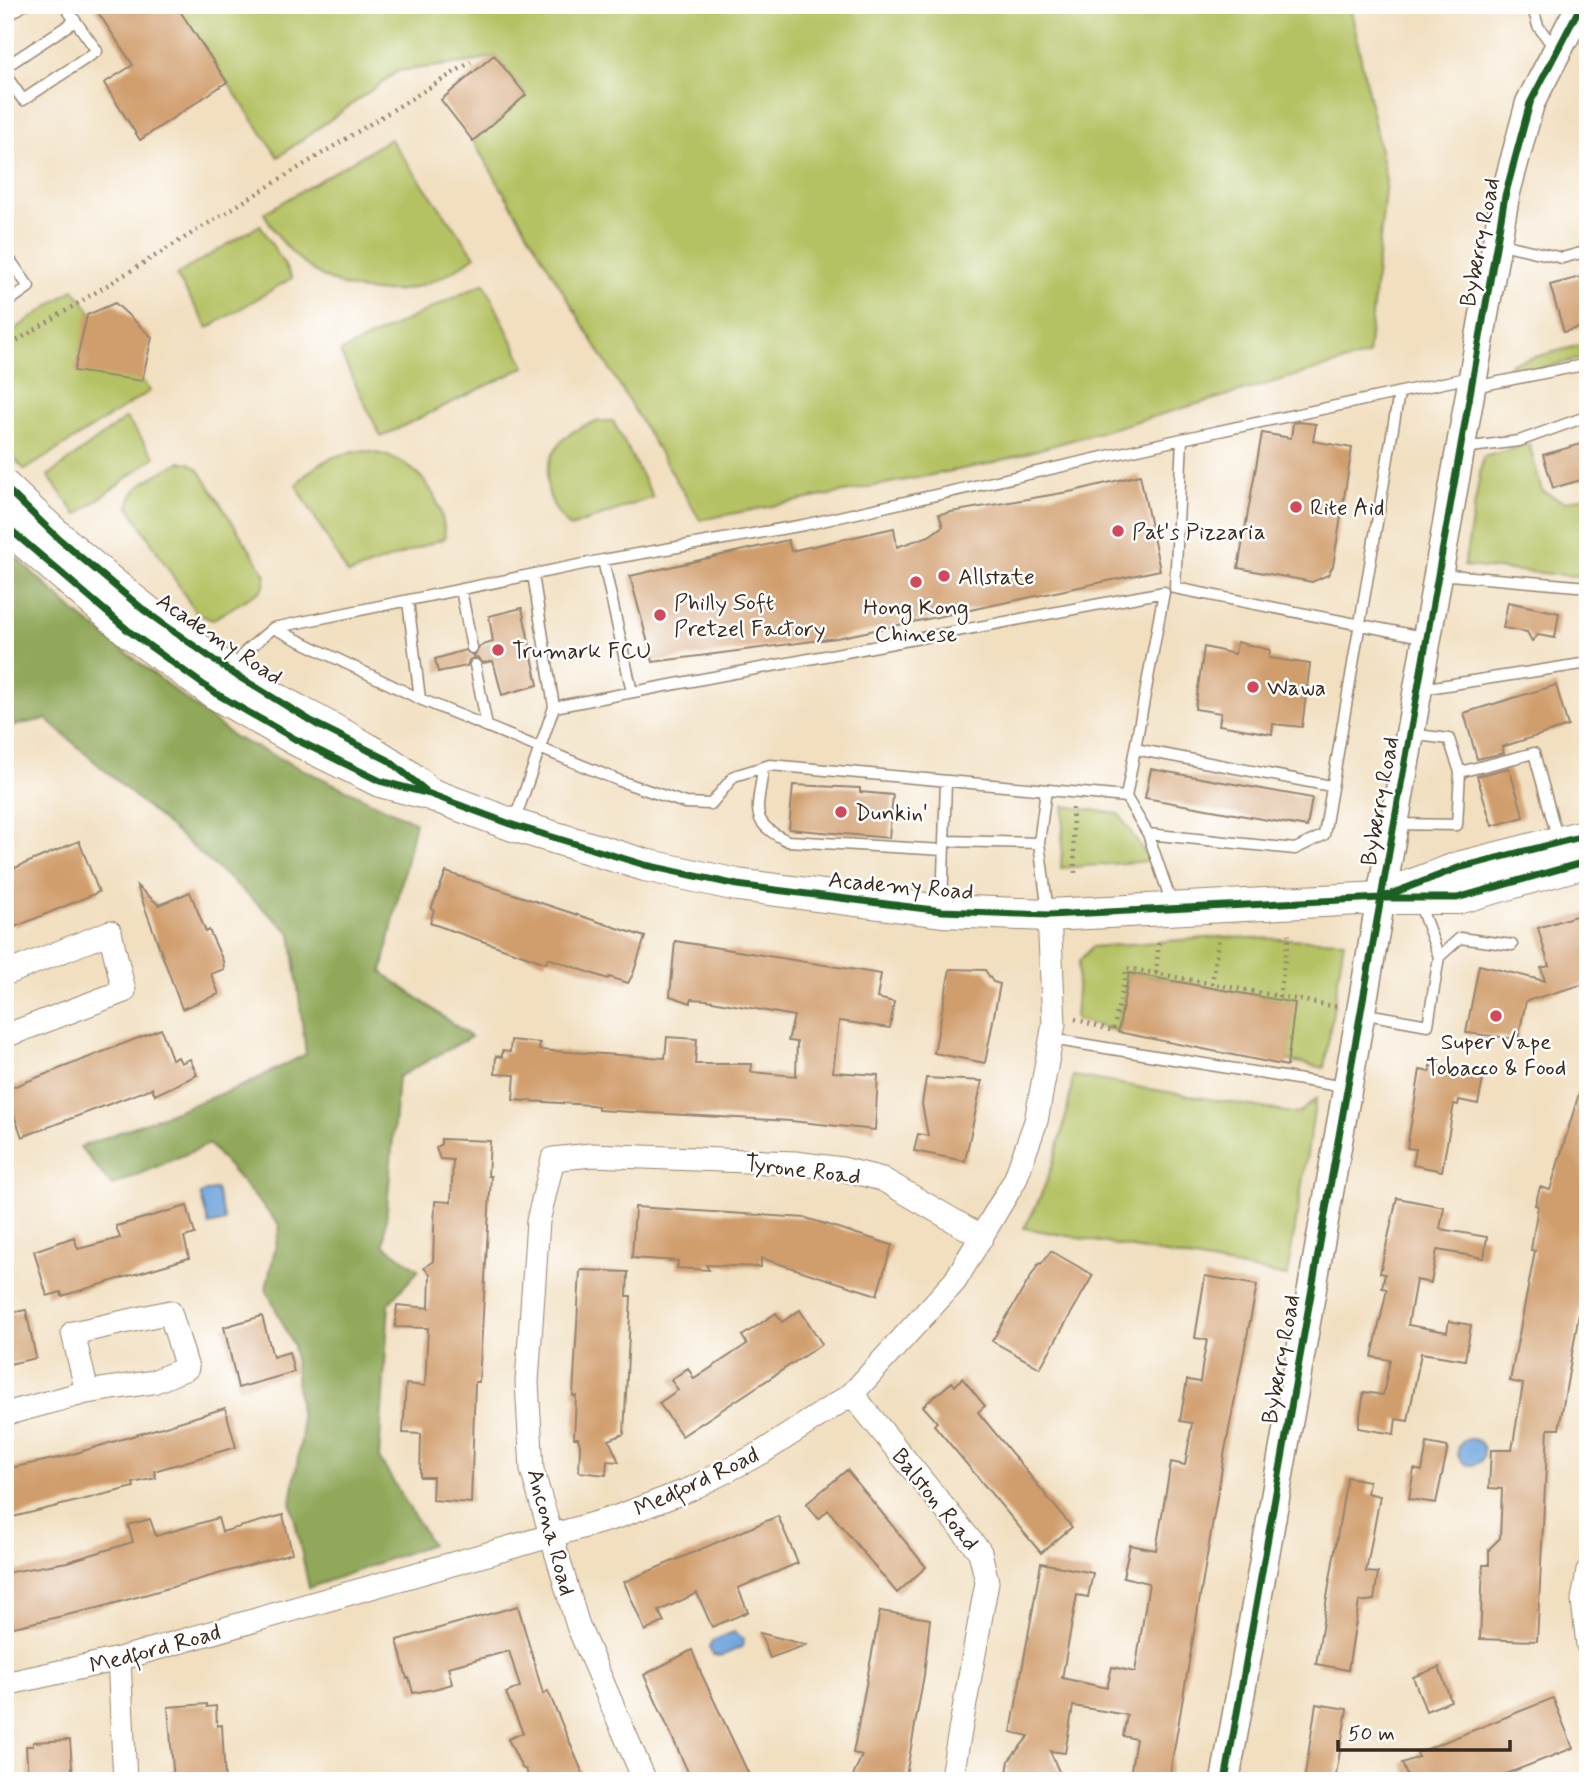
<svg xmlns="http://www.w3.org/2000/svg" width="1593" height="1786" viewBox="0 0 1593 1786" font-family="Mynerve,sans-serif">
<rect width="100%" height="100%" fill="#fff"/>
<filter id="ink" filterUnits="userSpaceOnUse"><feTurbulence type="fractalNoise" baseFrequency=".0143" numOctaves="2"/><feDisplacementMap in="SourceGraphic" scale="14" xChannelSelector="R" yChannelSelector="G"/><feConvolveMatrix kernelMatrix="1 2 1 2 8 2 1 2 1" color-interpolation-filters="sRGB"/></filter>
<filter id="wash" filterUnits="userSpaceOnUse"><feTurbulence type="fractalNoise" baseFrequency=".00686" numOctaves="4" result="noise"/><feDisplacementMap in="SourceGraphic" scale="28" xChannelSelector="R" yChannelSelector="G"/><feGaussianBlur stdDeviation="1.57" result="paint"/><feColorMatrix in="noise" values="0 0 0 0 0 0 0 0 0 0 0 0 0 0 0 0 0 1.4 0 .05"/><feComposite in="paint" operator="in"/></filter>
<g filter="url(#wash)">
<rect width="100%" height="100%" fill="#f1dfc0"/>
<path fill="#b5c264" stroke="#787641" stroke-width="2" d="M175,5H1350L1386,180L1368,355L988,464L700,520L473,141L526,95L495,56L471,62L398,71L278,157Z
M390,139L475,256C399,316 309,299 264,213Z
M260,225L292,278L208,328L176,275Z
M484,283L525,367L381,437L340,352Z
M74,289L150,391L25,470L5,449V336Z
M1588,343V357L1503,377L1511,363Z
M126,418L155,457L77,515L48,476Z
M600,421H613L653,497L570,527C529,489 545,432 600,421Z
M1529,444L1542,491L1564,502L1588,496V573L1574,576L1464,566L1483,457Z
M363,451C413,456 442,489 445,538L348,574L296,485C315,463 335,453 363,451Z
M179,462L190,463L199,470L266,575L264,586L260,591L212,620L196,613L129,507C129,484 162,473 179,462Z
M1064,806L1119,814L1150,861L1061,868Z
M1219,937L1344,941L1324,1068L1287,1060L1294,1003L1129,973L1118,1032L1075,1019L1079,961L1092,947Z
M1073,1076L1298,1114L1316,1099L1287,1276L1024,1228C1049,1188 1067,1123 1073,1076Z"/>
<path fill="#90a85a" stroke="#66693c" stroke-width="2" d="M5,547L76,613L234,737L415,822L382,972L471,1037L398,1077L384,1245L419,1270L389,1303L379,1458L431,1544L309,1588L291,1502L302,1433L293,1345L266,1289L280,1226L209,1144L112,1186L80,1147L247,1084L306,1054L291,933L46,719L5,727Z"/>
<path fill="#6fa5dd" stroke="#55687e" stroke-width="2" d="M216,1189L225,1221L209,1225L200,1194Z
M1458 1452a13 13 0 1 1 26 0a13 13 0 1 1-26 0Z
M734,1632L744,1639L742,1647L721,1656L713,1655L709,1648L712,1641Z"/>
<g id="blocks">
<path fill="#d09d6c" d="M93,5H176L227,82L140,140L104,83L133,65Z
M494,55L526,95L473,141L441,100Z
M1588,275V325L1564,332L1550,285Z
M115,303L152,337L142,381L74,371L87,315Z
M1299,422L1316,424L1313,441L1352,448L1333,566L1328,575L1312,582L1238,568L1262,433L1291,438L1293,423Z
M1588,442V478L1553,488L1543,455Z
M1140,475L1160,570L837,638L653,662L630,576L788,540L791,551L894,528L897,547L929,536L943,526L939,514L1074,491Z
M1508,602L1559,613L1555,638L1538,635L1532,641L1527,632L1503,628Z
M522,608L538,685L502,695L493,661L483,663L477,657L469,660L467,666L438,672L435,659L465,650L474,656L480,646L493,642L489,616Z
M1237,642L1270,650L1269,658L1310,664L1302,727L1273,724L1272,734L1219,725L1221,713L1195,709L1204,647L1235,654Z
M1556,685L1568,726L1502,747L1504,753L1477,759L1464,713Z
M1509,768L1524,817L1492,826L1477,776Z
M1151,769L1312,798L1307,827L1145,798Z
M793,785L860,788V792L893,795L889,838L789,829Z
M79,841L99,892L15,927L14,923L5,927V872Z
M446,872L645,937L633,974L628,983L609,977L608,979L548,958L546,963L430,923L434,910L431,909Z
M137,886L159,905L190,892L206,932L209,930L223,961L224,969L211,974L219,994L182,1009Z
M1588,912V983L1526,1001L1518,1039L1466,1033L1479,965L1545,981L1541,968L1549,966L1538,928Z
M675,941L881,974L877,998L894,1002L890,1028L839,1021L833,1072L878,1075L875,1130L791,1121L598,1110V1106L591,1105L513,1100L515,1075L495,1074L496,1056L502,1057V1051L510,1052L511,1040L540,1043L539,1050L665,1058L667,1037L697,1039L695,1064H752L751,1072L796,1076L797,1042L788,1041L794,1016L707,1000L691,999V1003L670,996Z
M950,969L985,970L993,982L1000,984L985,1063L934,1053Z
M1129,973L1295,1003L1287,1066L1118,1032Z
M161,1029L172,1059L178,1057L181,1063L190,1059L197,1075L155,1095L152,1088L22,1137L5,1090Z
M1430,1066L1468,1072L1467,1076L1483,1080L1478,1104L1459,1100L1458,1105L1454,1104L1442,1171L1413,1165L1416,1149L1407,1148L1420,1070L1430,1072Z
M926,1078L982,1081L965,1161L914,1151L918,1134L928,1136L922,1104Z
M1583,1080L1588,1081V1262L1559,1429H1548L1537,1641L1480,1639L1483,1565H1489V1549L1500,1538L1502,1489L1489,1488L1491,1450H1512L1523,1384L1510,1381L1535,1251L1531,1250L1538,1206L1535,1205L1540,1187L1550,1190Z
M441,1139L490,1141L488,1176H491L479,1382H475L471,1503L432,1500L433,1477H420L421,1434L403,1433L406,1384L425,1386L428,1328L395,1327L397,1305L429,1308L430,1274L424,1268L433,1261L435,1201L451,1202L453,1160L440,1159L436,1148L441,1144Z
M1397,1198L1444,1207L1440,1229L1487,1237L1484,1258L1437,1250L1431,1283L1416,1280L1408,1325L1447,1332L1449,1321L1471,1325L1465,1360L1421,1353L1408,1421L1396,1419L1394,1434L1358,1428L1364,1392L1383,1395L1390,1360L1372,1357L1387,1289L1382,1288L1385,1274L1380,1273Z
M187,1206L195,1234L184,1237L189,1258L62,1296L61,1292L47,1296L34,1251L74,1237L78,1249L120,1238L116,1226Z
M635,1207L806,1218L892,1245L877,1295L761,1258V1267L706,1265L709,1270L677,1268L678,1261L632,1258Z
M1051,1251L1093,1275L1040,1368L992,1341L1039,1263L1041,1264Z
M583,1270L628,1272L627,1296H631L624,1434L609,1440L619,1462L607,1461L606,1475L579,1472L580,1445L578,1438H574L576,1396H573L580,1271Z
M1205,1276L1257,1285L1225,1450L1170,1774L1167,1773L1166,1781H1129L1136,1739L1123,1736L1127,1715L1073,1706L1065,1753L1050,1751L1063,1781H1006L1009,1760L1029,1736L1011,1732L1041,1563L1093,1573L1088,1597L1077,1595L1062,1678L1107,1688L1112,1667L1135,1672L1149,1583L1123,1577L1130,1545L1156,1550L1171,1462L1185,1465L1192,1423L1180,1421L1187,1380L1200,1382L1203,1361L1207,1340L1195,1338Z
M26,1310L36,1358L5,1365V1314Z
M800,1310L822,1344L682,1436L659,1403L678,1390L671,1380L688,1368L694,1379L747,1344L742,1336L776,1313L782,1322Z
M262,1316L273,1357L289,1352L294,1372L238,1388L224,1327Z
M962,1378L985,1406L978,1412L1072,1527L1041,1553L934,1425L937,1422L923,1406L952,1382L955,1386Z
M225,1408L236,1447L154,1471L156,1478L133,1483L134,1487L5,1519V1469L63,1457Z
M1427,1443L1448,1447L1436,1503L1409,1499L1414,1469L1422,1471Z
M847,1470L926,1567L897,1593L828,1510L819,1519L806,1504Z
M1347,1477L1369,1481L1367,1493L1380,1496L1366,1572L1378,1573L1374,1600L1359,1602L1348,1670L1316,1664Z
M283,1515L292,1553L98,1608L5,1629V1573L67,1562L133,1542L128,1525L150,1519L156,1536L218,1518L222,1532Z
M778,1516L798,1563L738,1588L748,1612L712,1627L697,1593L659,1611L664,1622L645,1631L624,1582Z
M518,1606L543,1694L548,1691L586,1781H530L526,1770L522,1768L508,1739L523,1733L506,1693L520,1687L509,1651L448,1667L452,1684L434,1689L413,1693L409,1678L407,1679L397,1640Z
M880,1611L930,1619L924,1675L905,1781H851L862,1755L853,1753Z
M760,1633L806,1645L770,1658Z
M692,1650L701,1673L752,1781H692L644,1675Z
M1439,1667L1451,1701L1426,1711L1413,1677Z
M1553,1698L1573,1748L1488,1781H1409L1402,1763L1419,1757L1417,1753Z
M207,1704V1707L216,1706L217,1726L222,1725L225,1781H174L168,1707Z
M1316,1704L1347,1709L1335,1781H1304Z
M70,1740L73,1781H28L26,1746H33V1742Z"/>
</g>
</g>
<g filter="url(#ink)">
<use href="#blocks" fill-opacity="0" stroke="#96846f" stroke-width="2"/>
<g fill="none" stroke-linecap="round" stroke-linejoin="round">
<g stroke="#96846f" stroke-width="13">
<path id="service" d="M1532,5L1538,26L1555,49
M5,18L24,5
M5,67L75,21
M5,74L23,100L97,51L64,5
M1497,243L1562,258L1588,251
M5,253L29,287L5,304
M1474,387L1588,364
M1463,448L1519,441L1588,416
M603,560L632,692
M1438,574L1588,587
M533,575L554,707
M461,589L472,648
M408,601L420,699
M273,628L420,699L620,781L685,803L711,804L734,776L770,765L1126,797
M1427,638L1175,588L1182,439L1471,377
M475,665L487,726
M232,670L246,651L273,628L603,560L804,525L1182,439
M1421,689L1588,663
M1410,734L1449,739L1460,772
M1135,749L1331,786
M763,768C759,808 746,822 788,841L944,850
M1046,790L1039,843L1048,912
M514,822L554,707L1164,592L1126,797L1148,834L1295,849L1324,835L1399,393
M1394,824L1457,825L1460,772L1534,753L1558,840
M1148,834L1172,904
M944,841L1039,843
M1418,900L1439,957
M942,907L946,781
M1361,1013L1428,1025L1439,957L1460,938L1512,945
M1051,1039L1345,1087"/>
</g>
<g stroke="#96846f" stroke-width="25">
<path id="minor" d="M5,974L110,932L124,991L5,1036
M170,1312L187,1368L153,1382L87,1392L73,1333Z
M852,1394L980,1552L987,1582L951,1781
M5,1414L87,1392
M1588,1571L1583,1600L1588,1645
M119,1659L125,1781
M5,1684L119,1659L617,1517L691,1489L761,1453L852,1394L955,1281L1015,1180L1036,1121L1054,1024L1049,915
M645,1781L578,1626L532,1470L527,1382L538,1221L553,1159L591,1155L795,1163L842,1169L882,1179L982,1237"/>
</g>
<g stroke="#96846f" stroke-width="31">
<path id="tertiary" d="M1225,1781L1505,196L1530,103L1581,5"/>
</g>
<g stroke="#96846f" stroke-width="34">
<path id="secondary" d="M5,487C75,555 149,618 231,672C293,713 364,740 421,786
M5,525L130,632L215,693L295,739L380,781L430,794L513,825L645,865L737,885L942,911L1049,915L1381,898H1457L1588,861
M1392,893L1458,868L1588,835"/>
</g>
<path stroke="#96846f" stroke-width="4.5" stroke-dasharray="2 5" stroke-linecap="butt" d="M5,348L471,62
M1072,808L1075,873
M1156,973L1159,940
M1212,984L1219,937
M1279,997L1289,934
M1075,1019L1113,1031L1127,968L1338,1007"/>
<use href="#service" stroke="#fff" stroke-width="10"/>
<use href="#minor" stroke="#fff" stroke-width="23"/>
<use href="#tertiary" stroke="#fff" stroke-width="28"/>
<use href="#secondary" stroke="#fff" stroke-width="32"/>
<g stroke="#fff" stroke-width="11">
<path id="cycleway" d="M5,487L59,539L145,611L231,672L316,724L388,760L425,790
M5,525L130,632L215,693L295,739L380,781L430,794L513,825L645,865L737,885L942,911L1049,915L1381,898H1457L1588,861
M1388,895L1458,868L1588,835
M1225,1781L1505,196L1530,103L1581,5"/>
</g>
<use href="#cycleway" stroke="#1b5e20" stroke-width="7"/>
</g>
</g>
<g fill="#d1495b" stroke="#fff" stroke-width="2.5">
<circle cx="1296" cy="507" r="7"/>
<circle cx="1118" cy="531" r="7"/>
<circle cx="944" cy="576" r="7"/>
<circle cx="916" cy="582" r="7"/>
<circle cx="660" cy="615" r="7"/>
<circle cx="498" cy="650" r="7"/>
<circle cx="1253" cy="687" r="7"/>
<circle cx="841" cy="812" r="7"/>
<circle cx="1496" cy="1016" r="7"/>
</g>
<g text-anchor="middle" stroke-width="5" stroke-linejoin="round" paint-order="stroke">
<g font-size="23" fill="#3b2a1e" stroke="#fff">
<text transform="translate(1479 242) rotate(-79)" y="8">Byberry Road</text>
<text transform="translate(220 638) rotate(34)" y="8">Academy Road</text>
<text transform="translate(1379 801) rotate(-80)" y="8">Byberry Road</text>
<text transform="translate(901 885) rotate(5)" y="8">Academy Road</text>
<text transform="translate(803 1169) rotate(7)" y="8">Tyrone Road</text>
<text transform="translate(1280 1359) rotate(-80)" y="8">Byberry Road</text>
<text transform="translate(696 1481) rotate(-25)" y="8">Medford Road</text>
<text transform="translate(936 1499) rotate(51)" y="8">Balston Road</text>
<text transform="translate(552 1532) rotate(75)" y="8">Ancona Road</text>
<text transform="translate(155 1648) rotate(-15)" y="8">Medford Road</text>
</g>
<g font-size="23" fill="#3b2a1e" stroke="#fff" text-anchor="start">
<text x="1310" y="515">Rite Aid</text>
<text x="1132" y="539">Pat's Pizzaria</text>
<text x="958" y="584">Allstate</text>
<text x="674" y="610">Philly Soft<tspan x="674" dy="26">Pretzel Factory</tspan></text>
<text x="916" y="615" text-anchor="middle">Hong Kong<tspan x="916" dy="26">Chinese</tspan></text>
<text x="512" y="658">Trumark FCU</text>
<text x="1267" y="695">Wawa</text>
<text x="855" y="820">Dunkin'</text>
<text x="1496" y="1049" text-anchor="middle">Super Vape<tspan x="1496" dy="26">Tobacco &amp; Food</tspan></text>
</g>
</g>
<rect width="1593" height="1786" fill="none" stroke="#fff" stroke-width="28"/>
<path d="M1338 1740v10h172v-10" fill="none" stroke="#3b2a1e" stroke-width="3.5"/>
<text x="1348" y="1740" font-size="21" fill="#3b2a1e" stroke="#ffffff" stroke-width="5" paint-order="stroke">50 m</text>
</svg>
